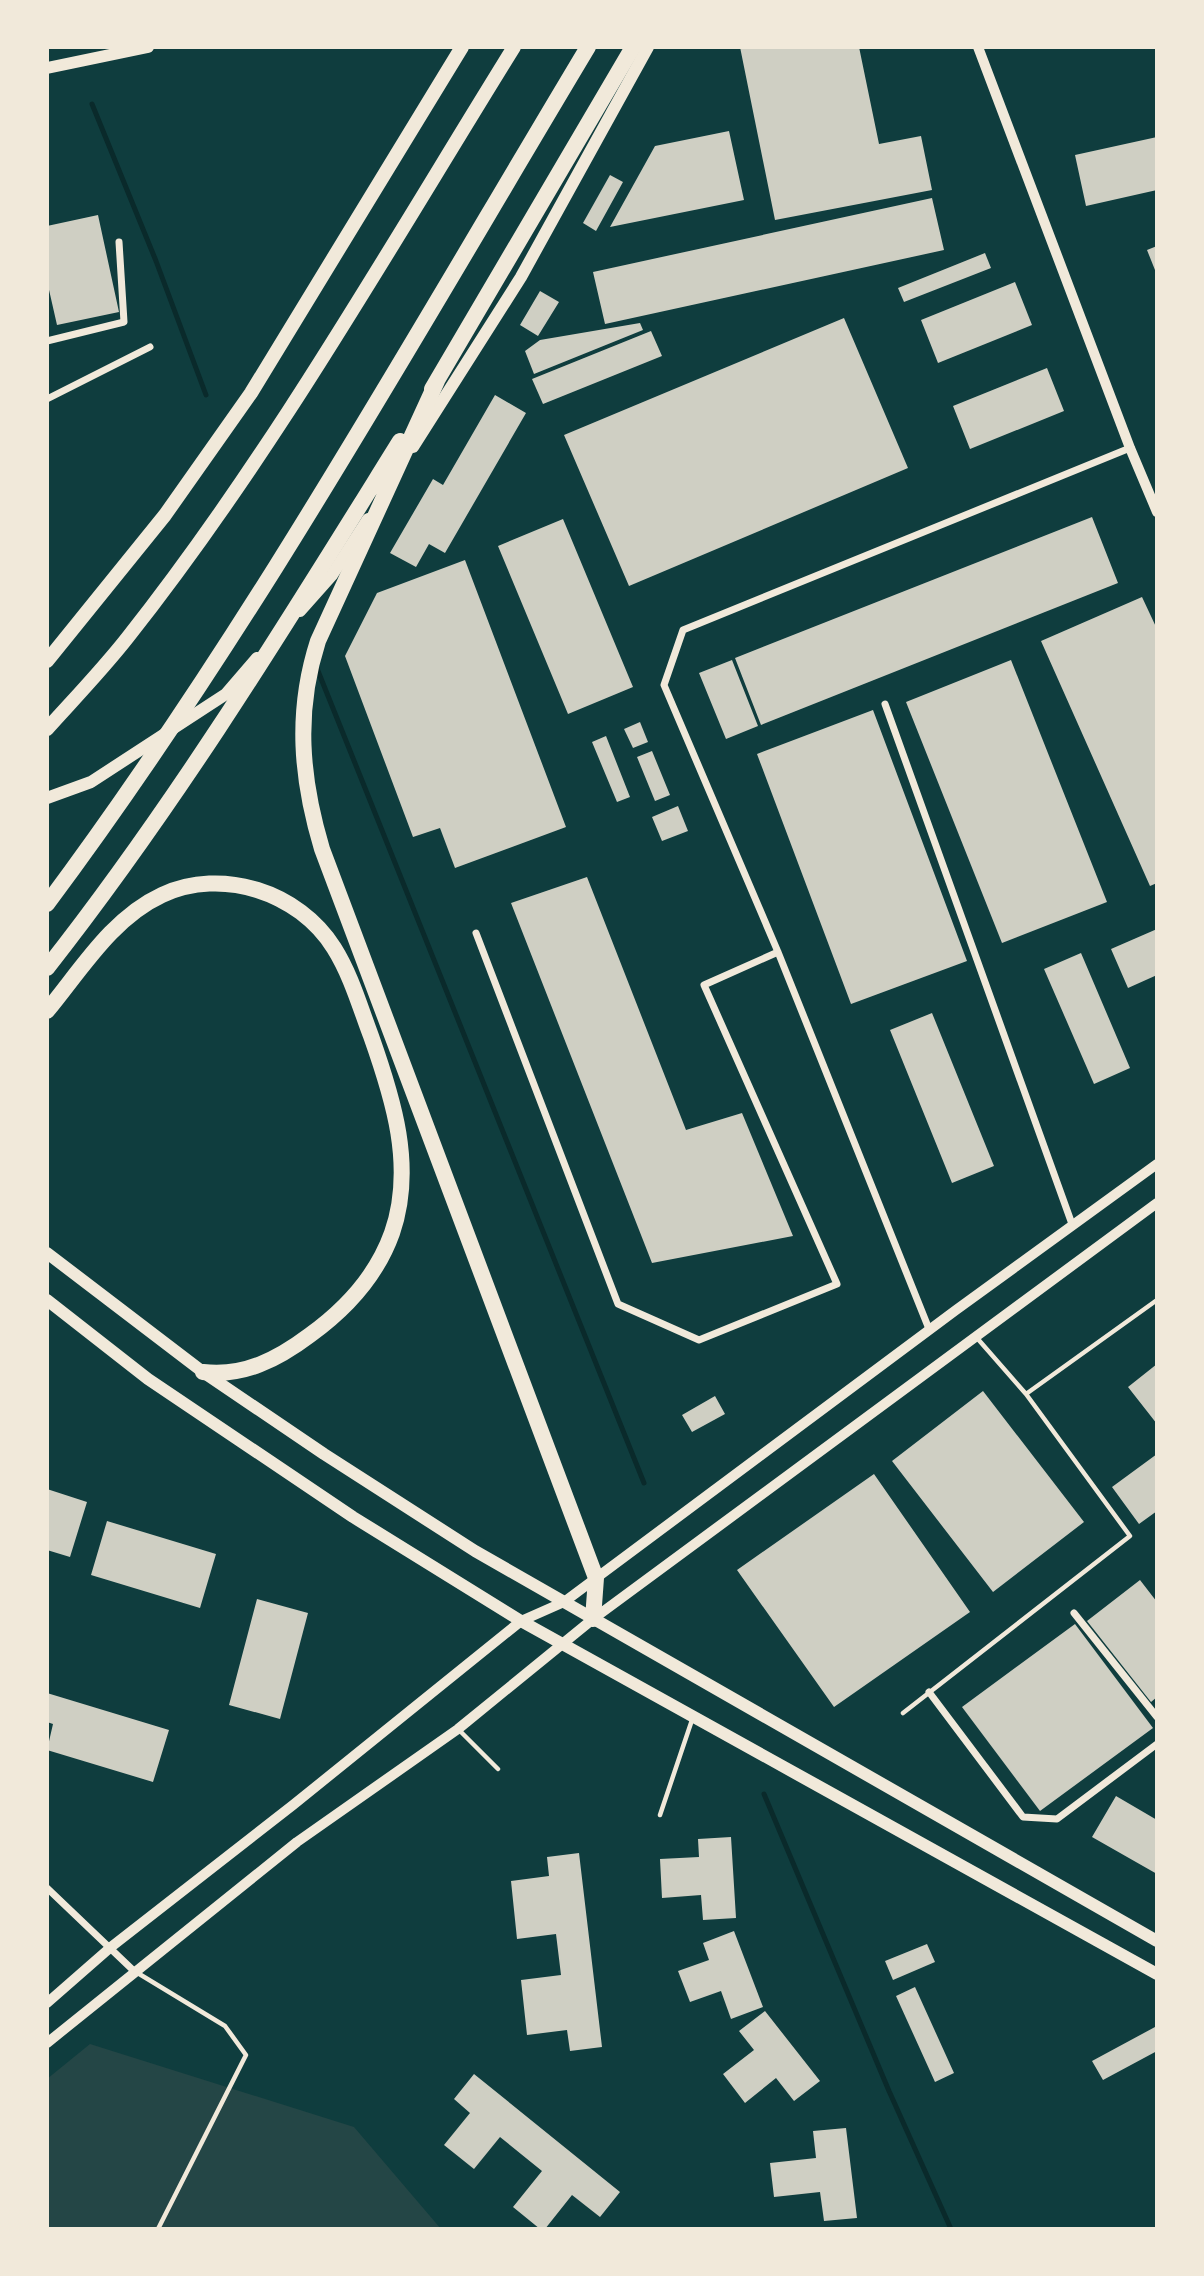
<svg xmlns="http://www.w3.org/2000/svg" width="1204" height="2276" viewBox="0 0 1204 2276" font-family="'DejaVu Sans',sans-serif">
<rect width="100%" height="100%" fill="#0f3d3e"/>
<path fill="#244646" d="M90,2044L354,2127L441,2229H47V2079Z"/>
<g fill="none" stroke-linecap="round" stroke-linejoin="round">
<path stroke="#0a2a2b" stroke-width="5" d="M92,104L156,261L206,395
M316,666L644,1483
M764,1794L889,2091L951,2229"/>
</g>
<path fill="#cfcfc3" d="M740,47H859L879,144L921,136L932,190L775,220Z
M729,131L744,200L610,227L655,146Z
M1157,137V190L1086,206L1075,155Z
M610,175L623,182L596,231L583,223Z
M932,198L944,250L605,324L593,272Z
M98,215L119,312L57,325L47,281V226Z
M1157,246V275L1147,250Z
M985,253L991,268L904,302L898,288Z
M1015,282L1032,325L938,363L921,320Z
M540,291L559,302L538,336L520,325Z
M844,318L908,468L629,586L564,435Z
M640,323L643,330L534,374L525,351L540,340Z
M651,331L662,356L543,404L532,379Z
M1047,368L1064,411L970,449L953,406Z
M495,395L526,413L445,553L429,544L416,567L390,553L433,479L443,485Z
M1092,517L1118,583L761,725L735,658Z
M563,519L633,687L568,714L498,546Z
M465,560L566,827L455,868L440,828L413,837L345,656L377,593Z
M1142,597L1157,629V883L1150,886L1041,641Z
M732,660L758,726L726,739L699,673Z
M1011,660L1107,902L1002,943L906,702Z
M873,710L967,961L851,1004L757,754Z
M640,722L648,742L633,748L624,729Z
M606,736L630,797L617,802L592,742Z
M652,751L670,795L655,801L637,757Z
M678,806L688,831L662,841L652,817Z
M587,877L686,1130L742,1113L793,1236L652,1263L511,903Z
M1157,929V975L1128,988L1111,949Z
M1081,953L1130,1068L1094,1084L1044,969Z
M932,1013L994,1166L952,1183L890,1030Z
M1157,1364V1424L1128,1387Z
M983,1391L1084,1522L993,1592L892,1461Z
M715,1396L725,1414L692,1432L682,1415Z
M1157,1454V1511L1139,1524L1112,1487Z
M874,1474L970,1612L834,1707L737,1570Z
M47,1489L87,1502L70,1557L47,1550Z
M107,1521L216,1554L200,1608L91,1575Z
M1140,1580L1157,1602V1697L1151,1702L1087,1621Z
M257,1599L308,1613L280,1719L229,1705Z
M1075,1624L1153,1728L1040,1811L962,1707Z
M47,1693L169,1730L153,1782L47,1750L53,1724L47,1722Z
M1116,1796L1157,1820V1874L1092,1837Z
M731,1837L736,1918L703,1920L701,1895L662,1898L660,1859L699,1857L698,1839Z
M579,1853L602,2047L570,2051L567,2030L527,2035L521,1980L561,1975L556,1934L517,1939L511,1881L549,1876L547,1857Z
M734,1931L763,2007L731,2019L721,1991L690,2002L678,1971L709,1960L703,1943Z
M927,1944L935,1962L893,1980L885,1961Z
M915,1987L954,2073L935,2082L896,1996Z
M765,2011L820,2081L794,2101L776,2078L745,2103L723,2074L754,2050L739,2031Z
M1155,2027L1157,2031V2051L1103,2080L1092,2061Z
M474,2074L620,2192L600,2217L572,2195L545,2229H540L513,2207L542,2171L500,2137L474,2169L444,2145L470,2113L454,2099Z
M846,2128L857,2218L824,2221L820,2192L774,2197L770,2163L816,2158L813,2131Z"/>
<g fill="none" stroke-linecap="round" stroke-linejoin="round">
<path stroke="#f1e9da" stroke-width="4.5" d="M1026,1394L1157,1300
M903,1713L1130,1536L1026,1394L977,1338
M458,1729L498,1769
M660,1815L693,1717
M136,1972L225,2026L246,2055L158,2229"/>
<path stroke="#f1e9da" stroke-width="7" d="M47,341L124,322L119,242
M47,399L150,347
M885,704L1072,1224
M476,933L618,1304L699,1340L837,1284L704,985L778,952
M929,1329L778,952L664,685L683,630L1130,448
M1074,1613L1157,1717
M929,1692L1023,1817L1057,1819L1157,1744
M47,1888L135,1972"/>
<path stroke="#f1e9da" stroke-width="10" d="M978,47L1130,448L1157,512
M47,2003L111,1947L293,1805L521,1621L564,1602L956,1310L1157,1164
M47,2043L297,1842L458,1729L593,1619L1157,1203"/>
<path stroke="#f1e9da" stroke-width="12" d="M47,68L148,47
M413,447L521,277L648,47
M300,611L332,575L368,519
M47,798L91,782L226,694L257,658
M47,1253L203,1372L324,1454L475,1551L1157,1941
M47,1300L148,1379L353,1517L521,1621L1157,1974"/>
<path stroke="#f1e9da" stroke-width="14" d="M47,661L165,515L251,393L462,47
M47,729C74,699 103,669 128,637C272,455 391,245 514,47"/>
<path stroke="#f1e9da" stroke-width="16" d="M437,381L318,641C295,712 301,779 322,849L596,1578L593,1619
M432,389L633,47
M47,904C249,633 414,337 588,47
M47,968C179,800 288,621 400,441
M47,1011C81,970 112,918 162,895C222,867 299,892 334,948C351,975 360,1007 371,1036C393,1098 415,1167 392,1233C377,1275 346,1309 310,1335C278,1359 244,1377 203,1372"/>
</g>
<rect width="1204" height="2276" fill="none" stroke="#f1e9da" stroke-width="98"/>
</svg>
